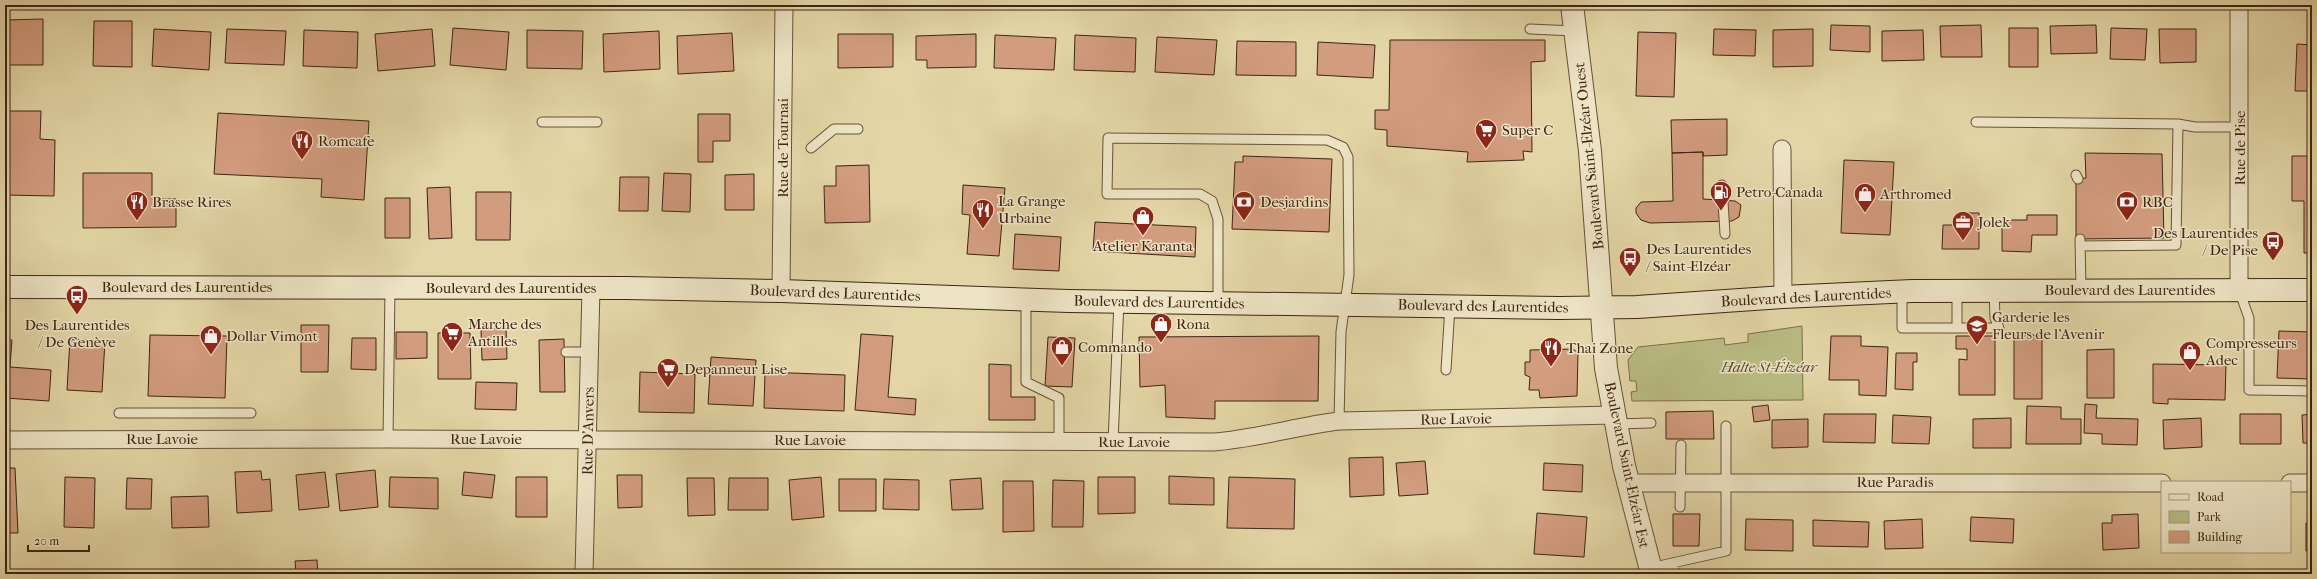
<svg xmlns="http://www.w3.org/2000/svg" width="2317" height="579" viewBox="0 0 2317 579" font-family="'IM FELL French Canon',serif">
<rect width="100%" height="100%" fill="#e3d6a6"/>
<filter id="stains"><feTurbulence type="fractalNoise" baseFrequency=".005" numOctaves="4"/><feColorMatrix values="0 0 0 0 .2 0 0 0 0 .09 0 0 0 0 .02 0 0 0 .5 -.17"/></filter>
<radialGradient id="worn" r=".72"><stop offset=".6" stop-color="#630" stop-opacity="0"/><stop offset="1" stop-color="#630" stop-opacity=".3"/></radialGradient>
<path fill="#b9bc83" stroke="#7c704a" d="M1802,326L1803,400L1632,401L1631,392L1637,391L1636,381H1630L1628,360L1638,347L1724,338L1725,345L1748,342V334Z"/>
<path fill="#d29c7e" stroke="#3f2511" d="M43,19V65H6V20Z
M94,21H132V67L93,66Z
M1831,25L1870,26V52L1830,50Z
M1981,25L1982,57H1941L1940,26Z
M2096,25L2097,53L2051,54L2050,26Z
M453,28L509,32L506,70L450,65Z
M2009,28H2038V67H2009Z
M2111,28L2147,29L2145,60L2110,59Z
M154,29L211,32L209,70L152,66Z
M227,29L286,31L284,65L225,63Z
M432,29L435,66L378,71L375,34Z
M1714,29L1756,30L1755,56L1713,55Z
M1813,29V66L1773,67V30Z
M2159,29H2196V62L2160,63Z
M304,30L358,32L357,68L303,66Z
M527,30L583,31L582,69L527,68Z
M1923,30L1924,60L1882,61V31Z
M659,31L660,69L604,72L603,34Z
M1638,32L1676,33L1674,97L1636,96Z
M732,33L734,71L678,74L677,36Z
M838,34H893V67L838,68Z
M976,34V67L927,68V60H916V36Z
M995,35L1056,38L1054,70L994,68Z
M1075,35L1136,38L1135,72L1074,70Z
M1157,37L1217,40L1214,75L1155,72Z
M1390,40H1545V61L1531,62L1532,152L1523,151L1524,160L1467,162L1468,152L1387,146V130L1375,129V110H1389Z
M1237,41L1296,42V76L1236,75Z
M1318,42L1375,45L1373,78L1317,75Z
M2297,44L2312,45V91H2295Z
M5,111H41L40,139L55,140L54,196L5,195Z
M218,113L369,121L364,200L321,197L322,179L214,174Z
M698,114H730V141H713V162H698Z
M1727,119V155L1703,156V152L1672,153L1671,120Z
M1703,152V199L1735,201L1741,205L1739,217L1732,221L1650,223L1641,220L1636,213V208L1641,202L1673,201L1672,153Z
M2085,153L2162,154L2164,238L2076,239V179L2086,178Z
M1243,156L1332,159L1329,232L1232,229L1235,162H1243Z
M2292,156H2312V253H2304V201H2292Z
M1844,160L1894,162L1890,235L1841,233Z
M869,165L870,222L825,223L824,186H836V166Z
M83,173H152V199H176V227L83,228Z
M664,173L691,174L690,212L662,211Z
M754,174V210H725V175Z
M620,177H649L648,211H619Z
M963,185L1005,188L999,256L967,254L970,215L962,214Z
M450,187L452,238L429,239L427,188Z
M476,192H511L510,240H476Z
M385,198H410V238H385Z
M1962,213H1979V249H1942L1943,225H1962Z
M2027,215H2057V235H2032L2031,252L2002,251V220H2027Z
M1095,222L1196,227L1195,257L1093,251Z
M1015,234L1061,237L1059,271L1013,269Z
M301,325H329L328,372H301Z
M506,328L507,359L482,360L481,329Z
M2279,331L2312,332V379L2277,378Z
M396,332H427V358L396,359Z
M438,333H470L471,379H438Z
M861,334L893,336L888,397L916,399L915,415L855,410Z
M150,335L227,336L225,398L148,396Z
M2014,335H2042V399H2014Z
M1319,336L1318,401H1215V419L1166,417L1165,385L1140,387L1139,337Z
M1831,336H1861V346L1888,347L1886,396L1859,395V380H1829Z
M1956,336H1995V395H1959V359L1967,360V349H1956Z
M1048,337L1075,338L1072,387L1045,386Z
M352,338H376V370L351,369Z
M70,339L105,341L102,392L67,390Z
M564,339L565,392H540L539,340Z
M5,340H12L10,367L51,370L49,401L5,398Z
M1573,349L1578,353L1577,396L1540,398L1539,390H1529L1530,377L1525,375V362H1530V350Z
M2114,349V398H2087V350Z
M1896,353H1917V362H1913V390L1895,389Z
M711,357L756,360L753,406L708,404Z
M989,364L1011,365V397H1035V420H989Z
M2153,364L2226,365L2225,400L2168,399V404L2153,403Z
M640,372L695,374L694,413L639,412Z
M765,372L845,375L844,411L764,408Z
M476,382L517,383L516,410L475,409Z
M2085,404L2097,405L2096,418L2138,419L2137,445L2102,444V434L2084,433Z
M1768,405L1770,420L1754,422L1752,407Z
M2027,406L2061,407V419H2081V444H2026Z
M1713,411L1714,439H1666V412Z
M1824,414H1876L1875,443L1823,442Z
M2240,414H2281V444H2240Z
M2312,414V443H2303L2302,415Z
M1893,415L1931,417L1929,444L1892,443Z
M2011,418V448H1973V419Z
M2201,418L2202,447L2164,449L2163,420Z
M1808,419V447L1772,448V420Z
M1383,457L1384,495L1350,497L1349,458Z
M1425,461L1428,494L1399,496L1396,463Z
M1544,463L1583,465L1582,492L1543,490Z
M5,468H15L18,533H5Z
M375,470L378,507L340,511L336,474Z
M261,471L262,480L270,479L272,511L237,513L235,472Z
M325,472L329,507L299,510L296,475Z
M464,472L495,475L492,498L462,495Z
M617,475H642V507L618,508Z
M1169,476L1214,478V505L1169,504Z
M65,477L95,478L94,528L64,527Z
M390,477L438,478V509L389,507Z
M516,477H547V517H516Z
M821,477L824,517L792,520L789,480Z
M1098,477H1135V513L1098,514Z
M1229,477L1295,479L1294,529L1227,528Z
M127,478L152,479L151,509H126Z
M687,478H714L715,515L688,516Z
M729,478H768V510H728Z
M981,478L983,509L952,510L950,480Z
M839,479H876V511H839Z
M884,479L919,480V510L883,509Z
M1053,480L1084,481L1083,527H1052Z
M1003,481H1033L1034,531L1003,532Z
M208,496L209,527L172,528L171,497Z
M1537,513L1587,517L1584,557L1534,554Z
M1673,514H1700L1699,546H1673Z
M2138,514L2139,548L2103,550L2102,523H2112V515Z
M1971,517L2014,519L2013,543L1970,541Z
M1746,519L1793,520V551L1745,550Z
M1922,519L1923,548L1885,549L1884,521Z
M1813,520L1869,522L1868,547L1813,546Z
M2306,523H2312V551H2306Z
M317,560L318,574H296L295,561Z
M1037,573H1074V574H1037Z"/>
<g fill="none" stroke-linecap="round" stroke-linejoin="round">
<g stroke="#685136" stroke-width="11">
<path id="service" d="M1530,29L1575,31
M542,122H597
M1976,122L2178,124L2195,127H2240
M811,148L834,129H858
M2076,175L2078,179
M1722,185L1725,234
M2080,239L2081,290
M2080,246L2176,245L2178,124
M2239,290L2249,318V390L2312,391
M1957,291V328
M1902,292V328H1999L1995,318L1994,290
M1026,299V382L1059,398V442
M1218,303V219L1212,201L1200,194H1107L1108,138L1327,140L1343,147L1348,157L1349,275L1341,332L1339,421
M566,352H590
M1446,370L1450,306
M119,413H251
M1616,424L1651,423
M388,439L390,288
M1113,442L1119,301
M1680,507L1681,445
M1672,563L1675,574
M1650,568L1726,551V426"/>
</g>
<g stroke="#685136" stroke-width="19">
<path id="minor" d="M2239,5V290
M1782,149L1783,297
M781,291L784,5
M5,440L388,439L1213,442C1256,439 1297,426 1339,421L1614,415
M1628,483H2162
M2290,483H2312
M584,574L591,288"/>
</g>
<g stroke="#685136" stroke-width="24">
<path id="tertiary" d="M1572,5L1590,151L1606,368L1624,466L1652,574"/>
</g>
<g stroke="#3f2511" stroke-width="24">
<path id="secondary" d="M5,287L626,288L781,291L1069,301L1559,308L1637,307L1783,297L1912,291L2312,290"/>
</g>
<use href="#service" stroke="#ede4c5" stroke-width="9"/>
<use href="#minor" stroke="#ede4c5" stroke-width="17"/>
<use href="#tertiary" stroke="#ede4c5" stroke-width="22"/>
<use href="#secondary" stroke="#ede4c5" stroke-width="22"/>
</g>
<defs>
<g id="supermarket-pin" transform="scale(1.15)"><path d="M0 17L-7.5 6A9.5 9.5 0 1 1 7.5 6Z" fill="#8f2418" stroke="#ede4c5"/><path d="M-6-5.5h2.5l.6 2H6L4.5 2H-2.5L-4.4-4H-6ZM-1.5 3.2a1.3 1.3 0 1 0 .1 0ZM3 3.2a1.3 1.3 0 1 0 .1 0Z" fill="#fff"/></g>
<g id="restaurant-pin" transform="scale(1.15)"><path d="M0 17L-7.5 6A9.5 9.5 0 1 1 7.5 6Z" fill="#8f2418" stroke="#ede4c5"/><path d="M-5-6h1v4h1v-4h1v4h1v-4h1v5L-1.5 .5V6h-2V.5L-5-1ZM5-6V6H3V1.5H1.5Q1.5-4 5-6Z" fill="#fff"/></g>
<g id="fuel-pin" transform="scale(1.15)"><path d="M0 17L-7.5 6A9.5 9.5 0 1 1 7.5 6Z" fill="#8f2418" stroke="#ede4c5"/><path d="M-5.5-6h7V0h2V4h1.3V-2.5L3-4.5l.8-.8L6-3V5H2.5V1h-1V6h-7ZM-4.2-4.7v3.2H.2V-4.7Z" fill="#fff"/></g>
<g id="shop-pin" transform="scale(1.15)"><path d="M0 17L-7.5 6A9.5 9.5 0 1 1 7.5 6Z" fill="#8f2418" stroke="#ede4c5"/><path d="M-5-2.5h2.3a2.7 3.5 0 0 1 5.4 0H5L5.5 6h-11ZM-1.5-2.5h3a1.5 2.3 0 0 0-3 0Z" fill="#fff"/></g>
<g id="bank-pin" transform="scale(1.15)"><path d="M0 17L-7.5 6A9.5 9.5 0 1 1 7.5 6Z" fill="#8f2418" stroke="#ede4c5"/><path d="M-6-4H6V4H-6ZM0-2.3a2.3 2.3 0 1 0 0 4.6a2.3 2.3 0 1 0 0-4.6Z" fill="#fff"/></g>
<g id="office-pin" transform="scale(1.15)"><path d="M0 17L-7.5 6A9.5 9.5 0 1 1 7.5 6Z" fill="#8f2418" stroke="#ede4c5"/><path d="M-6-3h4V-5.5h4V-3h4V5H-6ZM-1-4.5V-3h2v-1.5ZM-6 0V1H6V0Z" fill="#fff"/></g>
<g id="bus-pin" transform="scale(1.15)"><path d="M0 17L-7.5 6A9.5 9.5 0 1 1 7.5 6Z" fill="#8f2418" stroke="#ede4c5"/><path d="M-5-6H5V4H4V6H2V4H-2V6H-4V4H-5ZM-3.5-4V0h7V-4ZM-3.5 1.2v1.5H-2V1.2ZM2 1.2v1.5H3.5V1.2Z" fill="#fff"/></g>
<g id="school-pin" transform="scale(1.15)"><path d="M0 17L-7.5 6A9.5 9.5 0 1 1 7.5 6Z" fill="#8f2418" stroke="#ede4c5"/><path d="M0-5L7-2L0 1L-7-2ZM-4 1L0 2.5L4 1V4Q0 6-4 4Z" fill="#fff"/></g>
</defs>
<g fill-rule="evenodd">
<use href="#supermarket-pin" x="1486" y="130"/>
<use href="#restaurant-pin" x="302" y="141"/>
<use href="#fuel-pin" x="1721" y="192"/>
<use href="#shop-pin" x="1865" y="194"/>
<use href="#restaurant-pin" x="137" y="202"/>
<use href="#bank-pin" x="1244" y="202"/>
<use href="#bank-pin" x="2127" y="202"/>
<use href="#restaurant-pin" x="983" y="210"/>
<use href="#shop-pin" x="1143" y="217"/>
<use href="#office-pin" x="1963" y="222"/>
<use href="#bus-pin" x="2273" y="242"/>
<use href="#bus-pin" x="1630" y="258"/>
<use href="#bus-pin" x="77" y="296"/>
<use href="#shop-pin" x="1161" y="324"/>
<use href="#school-pin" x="1977" y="326"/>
<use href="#supermarket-pin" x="452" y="333"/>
<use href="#shop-pin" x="211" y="336"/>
<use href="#shop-pin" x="1062" y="347"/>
<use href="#restaurant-pin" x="1551" y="348"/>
<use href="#shop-pin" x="2190" y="352"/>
<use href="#supermarket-pin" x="668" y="369"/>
</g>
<g text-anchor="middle" stroke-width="3" stroke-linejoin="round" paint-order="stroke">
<g font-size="15" fill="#3f2511" stroke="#ede4c5" text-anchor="start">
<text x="1502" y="135">Super C</text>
<text x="318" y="146">Romcafe</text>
<text x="1736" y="197">Petro-Canada</text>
<text x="1880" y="199">Arthromed</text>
<text x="998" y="206">La Grange<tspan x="998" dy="17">Urbaine</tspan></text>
<text x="152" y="207">Brasse Rires</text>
<text x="1260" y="207">Desjardins</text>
<text x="2142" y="207">RBC</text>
<text x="1978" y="227">Jolek</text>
<text x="2258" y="238" text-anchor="end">Des Laurentides<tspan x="2258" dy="17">/ De Pise</tspan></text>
<text x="1143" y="251" text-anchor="middle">Atelier Karanta</text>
<text x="1646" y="254">Des Laurentides<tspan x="1646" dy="17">/ Saint-Elzéar</tspan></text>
<text x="1992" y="322">Garderie les<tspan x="1992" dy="17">Fleurs de l'Avenir</tspan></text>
<text x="468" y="329">Marche des<tspan x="468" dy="17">Antilles</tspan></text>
<text x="1176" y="329">Rona</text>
<text x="77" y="330" text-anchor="middle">Des Laurentides<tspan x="77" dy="17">/ De Genève</tspan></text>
<text x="226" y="341">Dollar Vimont</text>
<text x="2206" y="348">Compresseurs<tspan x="2206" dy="17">Adec</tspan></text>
<text x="1078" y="352">Commando</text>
<text x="1566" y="353">Thai Zone</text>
<text x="684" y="374">Depanneur Lise</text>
</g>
<g font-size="15" fill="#3f2511" stroke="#ede4c5">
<text transform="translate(783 148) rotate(-90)" y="5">Rue de Tournai</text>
<text transform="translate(2240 148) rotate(-90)" y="5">Rue de Pise</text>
<text transform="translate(1589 156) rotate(-96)" y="5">Boulevard Saint-Elzéar Ouest</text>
<text x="187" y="292">Boulevard des Laurentides</text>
<text x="511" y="293">Boulevard des Laurentides</text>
<text x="2130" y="295">Boulevard des Laurentides</text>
<text transform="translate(835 293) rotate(2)" y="5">Boulevard des Laurentides</text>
<text transform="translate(1806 297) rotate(-3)" y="5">Boulevard des Laurentides</text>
<text transform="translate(1159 302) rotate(1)" y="5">Boulevard des Laurentides</text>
<text transform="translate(1483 306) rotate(1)" y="5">Boulevard des Laurentides</text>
<text transform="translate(1456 419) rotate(-1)" y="5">Rue Lavoie</text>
<text transform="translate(588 431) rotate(-89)" y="5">Rue D'Anvers</text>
<text x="162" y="444">Rue Lavoie</text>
<text x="486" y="444">Rue Lavoie</text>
<text x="810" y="445">Rue Lavoie</text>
<text x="1134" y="447">Rue Lavoie</text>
<text transform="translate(1627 465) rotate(78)" y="5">Boulevard Saint-Elzéar Est</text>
<text x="1895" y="487">Rue Paradis</text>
</g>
<g font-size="15" font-style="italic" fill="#5e4b2e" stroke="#ede4c5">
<text x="1769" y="372">Halte St-Élzéar</text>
</g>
</g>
<rect width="2317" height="579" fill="none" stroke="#e3d6a6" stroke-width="20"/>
<rect x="6" y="6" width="2305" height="567" fill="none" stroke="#3f2511" stroke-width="2"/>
<rect x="10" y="10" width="2297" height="559" fill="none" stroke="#3f2511"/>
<rect x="2161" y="481" width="130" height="72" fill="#ede4c5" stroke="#a7987d"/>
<rect x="2169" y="494" width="20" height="6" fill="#ede4c5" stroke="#a7987d"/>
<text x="2197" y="501" font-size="12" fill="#3f2511">Road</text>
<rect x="2169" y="511" width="20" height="12" fill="#b9bc83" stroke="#a7987d"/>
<text x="2197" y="521" font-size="12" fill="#3f2511">Park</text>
<rect x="2169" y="531" width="20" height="12" fill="#d29c7e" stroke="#a7987d"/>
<text x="2197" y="541" font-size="12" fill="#3f2511">Building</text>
<path d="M28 545v6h61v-6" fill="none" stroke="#3f2511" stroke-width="2"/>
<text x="34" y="545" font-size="12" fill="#3f2511" stroke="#ede4c5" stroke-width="3" paint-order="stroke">20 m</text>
<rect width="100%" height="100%" filter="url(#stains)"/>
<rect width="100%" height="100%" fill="url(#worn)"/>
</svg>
